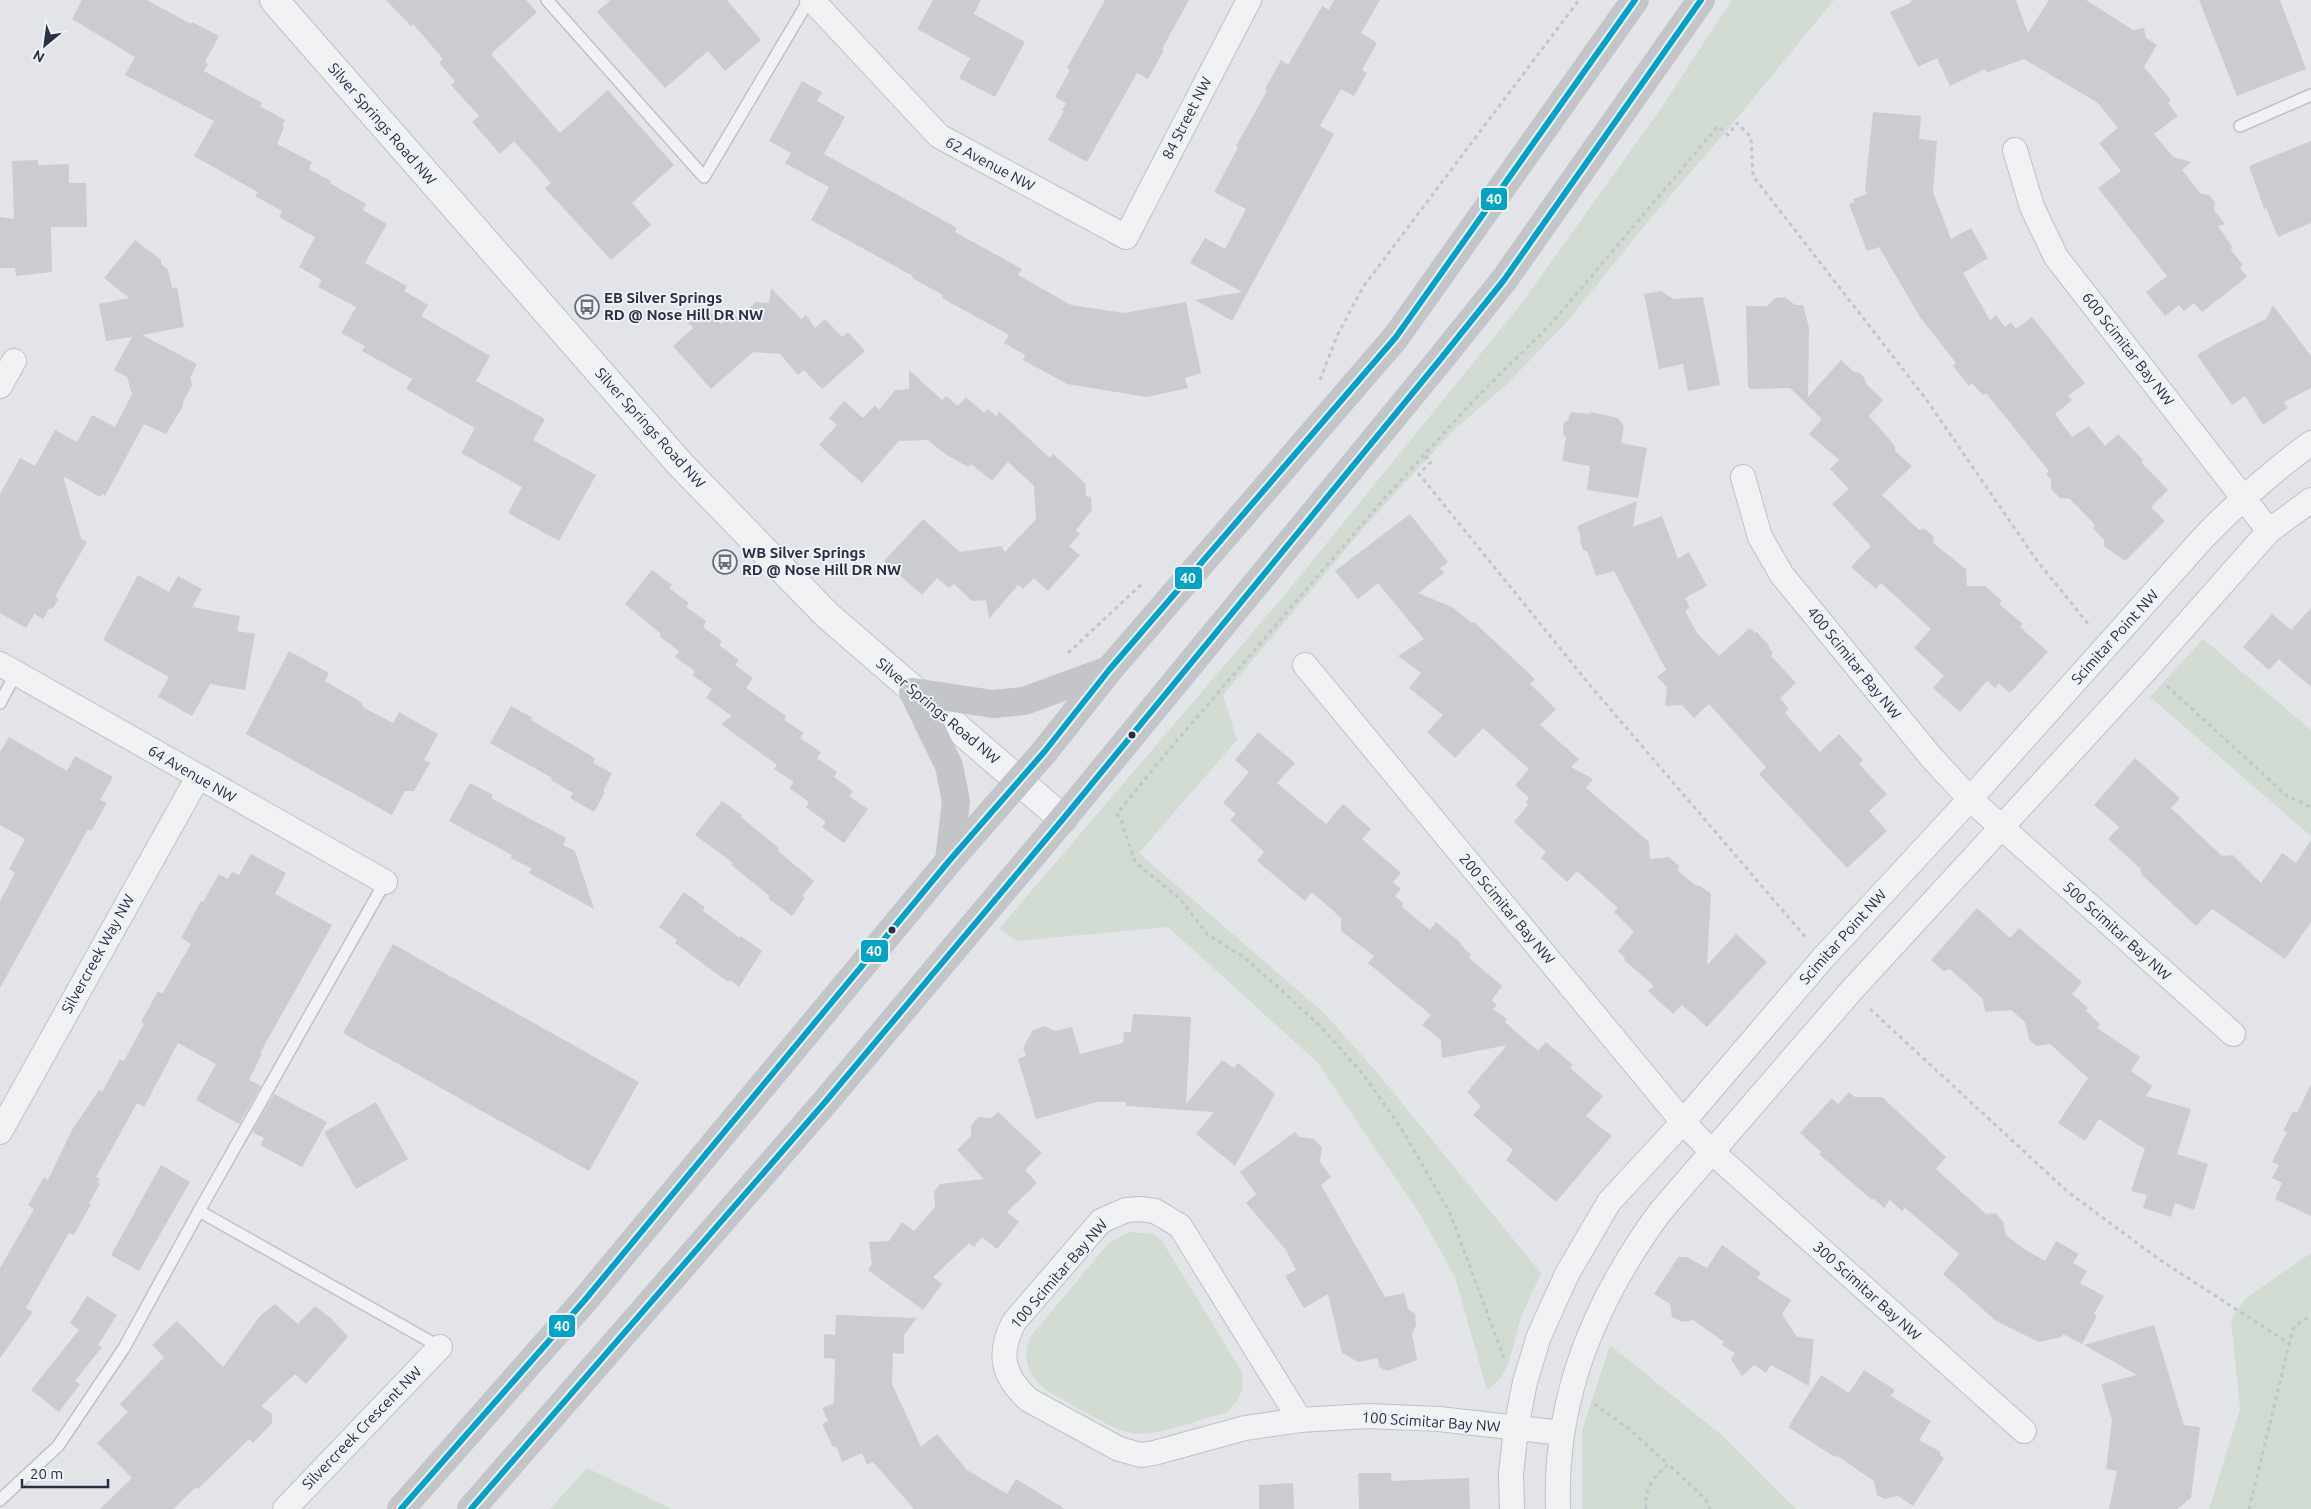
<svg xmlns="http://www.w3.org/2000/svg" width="2311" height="1509" viewBox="0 0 2311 1509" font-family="Ubuntu,sans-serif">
<rect width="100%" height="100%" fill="#e2e4e7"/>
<path fill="#d2dbd2" d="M1732,0H1834L1729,128L1650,219L1566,323L1505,386L1455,429L1424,462L1368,523L1223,695L1237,740L1139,853L1324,1013L1375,1070L1541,1273C1535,1287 1528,1301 1522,1315C1513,1340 1512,1376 1487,1390L1455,1277L1421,1216L1317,1062L1168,927L1017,941L999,929L1287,592L1521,304L1659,111Z
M2203,639L2311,730V836L2150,697Z
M1130,1232L1153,1234L1162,1241L1242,1372C1245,1390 1240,1400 1227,1412C1204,1419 1159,1435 1137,1434C1114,1432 1068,1402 1046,1390C1028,1376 1022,1359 1030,1337L1109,1243Z
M2311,1253V1509H2209L2240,1409L2231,1319L2246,1298Z
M1610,1345L1724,1437L1796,1509H1582V1430Z
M587,1468L672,1509H550Z"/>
<path fill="#cacccf" d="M82,0H147L191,24L192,22L219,36L205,62L208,64L204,71L262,103L260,106L285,120L282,126L284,127L277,144L312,162L309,169L331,181L330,183L366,204L363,210L387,224L365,263L407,286L404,291L428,305L421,316L490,356L476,381L545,419L533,440L596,475L559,541L508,513L522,487L461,453L475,428L406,389L412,379L362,351L365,346L341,333L356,307L318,287L322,280L299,267L315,237L279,217L282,211L255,196L258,192L194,156L214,121L125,75L135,57L72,19Z
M386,0H526L537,12L491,54L560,133L608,90L674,165L632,203L651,225L611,260L545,188L551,183L514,141L500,154L472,122L479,116L451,85L455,81L439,63L443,59L413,24L411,26Z
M611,0H727L761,40L725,71L708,51L665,88L597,12Z
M933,0H981L974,14L1025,42L995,97L959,78L970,58L917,29Z
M1105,0H1189L1162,49L1164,50L1148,79L1137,73L1087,162L1048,140L1064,111L1062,110L1066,103L1055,97L1070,70L1067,68Z
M1334,0H1380L1361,33L1377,43L1362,70L1367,73L1354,96L1341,89L1320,126L1334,134L1232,321L1195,300L1242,292L1190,263L1205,238L1225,249L1246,209L1214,192L1238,148L1236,146L1267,91L1265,89L1281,60L1288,65L1322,6L1329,10Z
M1912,0H2016L2028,33L2049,0H2086L2133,30L2144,28L2146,38L2157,45L2144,67L2171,100L2168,103L2178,116L2154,134L2173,157L2191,162L2182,170L2201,194L2209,195L2215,202L2214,210L2225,224L2218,226L2232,246L2231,250L2243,265L2240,267L2247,277L2202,312L2194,303L2184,311L2179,305L2165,316L2146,292L2167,276L2098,188L2121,171L2099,143L2118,128L2098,103L2024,59L1986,73L1985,69L1950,86L1937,58L1918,67L1890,12L1910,3Z
M2199,0H2280L2306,69L2237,96Z
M802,81L822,92L817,101L845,117L824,154L957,228L955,232L1022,269L1018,275L1071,305L1124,313L1186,302L1201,373L1185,378L1188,388L1147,397L1067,384L1023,360L1025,355L1004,343L1009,335L942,298L943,295L912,278L913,276L811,220L829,187L785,163L791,153L769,141Z
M1873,112L1921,116L1919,139L1937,141L1933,192L1951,239L1971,228L1988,258L1963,273L1990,320L1996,315L2005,327L2011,322L2016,329L2032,317L2085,383L2068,396L2072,400L2055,414L2072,437L2089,426L2105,446L2118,434L2143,460L2141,462L2168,490L2151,507L2165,521L2125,561L2104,546V540L2093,528L2095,525L2070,499L2060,498L2051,489V479L2046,474L2049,471L1986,393L1983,395L1972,383L1969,386L1953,366L1956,363L1920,317L1879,247L1867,251L1849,204L1854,202L1853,199L1867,194L1865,190Z
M2311,141V223L2278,237L2266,208L2264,209L2249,166Z
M38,160V165L69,164V183H86L87,227H51L52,272L16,276L15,268H0V217L14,219L12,161Z
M135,240L161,260V264L168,270L172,288L177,287L184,327L142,335L197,364L190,378L192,385L183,402V406L166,434L144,424L105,496L102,494L100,497L63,476L81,538L87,542L56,595L58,600L53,608L49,609L43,619L34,614L26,628L0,613V494L20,458L35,466L55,430L77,442L92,415L115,427L132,394L127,377L114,370L132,337L106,341L99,304L129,298L104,278Z
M771,288L801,319L806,315L815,328L825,319L842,337L848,332L865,351L822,389L804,370L798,375L780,354L753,352L711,389L673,346L693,328L688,322L706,306L721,324L733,313L737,318L756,302L769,303Z
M1661,291L1673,299L1703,297L1720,385L1688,391L1683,364L1659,369L1644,294Z
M1785,297L1795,305H1803L1809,328L1808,397L1841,360L1854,372L1860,373L1865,379L1866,384L1883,400L1869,416L1895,446V451L1912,466L1882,495L1919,530L1925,529L1934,537L1933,543L1966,569L1967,586H1985L2002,601L1999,604L2023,624L2020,627L2048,652L2010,693L1999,683L1995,688L1987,681L1960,712L1933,688L1944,676L1914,648L1931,629L1881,583L1876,589L1851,567L1871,546L1832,504L1849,489L1830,469L1839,460L1809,434L1822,419L1790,388L1750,389L1748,387L1746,306H1767L1775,298Z
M2273,305L2311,356V388L2284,402L2288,408L2263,425L2245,396L2232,405L2197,355L2219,342L2266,319Z
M909,370L942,400L946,396L958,406L966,397L984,413L988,409L996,416L999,411L1050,458L1053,454L1085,483L1086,496L1091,497L1092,510L1076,530L1080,534L1069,546L1080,555L1048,591L1034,578L1023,589L1018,585L989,619L986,600L972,601L954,584L949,588L937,578L922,595L884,561L923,519L960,552L1001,546L1005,552L1036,519L1034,486L1008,462L992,481L971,464L968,467L945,454L928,440L899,441L862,483L819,445L837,425L829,418L844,401L863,418L875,405L879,410L895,390L909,389Z
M1571,412L1590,414L1591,412L1618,418L1624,426L1621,443L1647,448L1638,498L1587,490L1590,466L1562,461L1566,438L1563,433L1564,422L1568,420Z
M1637,501L1633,527L1662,516L1678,559L1689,552L1707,586L1685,598L1690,608L1685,611L1697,633L1719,656L1750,628L1755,633L1757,632L1770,647L1769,648L1773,653L1771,656L1796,683L1780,698L1789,709L1785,713L1820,752L1839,734L1863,760L1859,764L1887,794L1869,811L1887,831L1847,868L1759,774L1766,767L1709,704L1694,718L1682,705L1665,706L1667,687L1657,677L1666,670L1614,571L1596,576L1587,551L1583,550L1580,542L1581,537L1577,526Z
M1410,514L1448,562L1440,568L1444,573L1418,593L1452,607L1472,623L1474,622L1535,679L1530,684L1556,709L1540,725L1579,759L1571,767L1593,779L1586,788L1649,842L1650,859L1669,857L1679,866L1678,871L1695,885L1700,886L1711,894L1707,965L1736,934L1767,962L1707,1027L1682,1005L1673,1014L1648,991L1654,986L1624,960L1625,958L1618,951L1634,932L1614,912L1618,908L1577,871L1567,882L1541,858L1546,852L1514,822L1528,805L1526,802L1529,798L1515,785L1529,769L1483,728L1455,758L1427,732L1443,715L1409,688L1421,673L1398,656L1424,639L1378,583L1358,599L1335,571Z
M652,570L672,585L669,588L689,603L686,607L706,621L703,627L722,641L719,645L739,660L735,665L753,678L746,688L786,716L784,720L804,733L800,738L821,752L817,758L837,772L834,777L853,791L849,796L868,809L844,843L822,827L826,822L806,807L809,802L789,788L794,782L774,769L777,765L721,724L732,716L706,698L712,689L692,675L695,671L675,657L679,651L660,637L661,634L625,604Z
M138,575L169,592L178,576L202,589L192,607L240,616L237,631L255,634L245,690L210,684L192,716L158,697L169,677L103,640Z
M2311,608V687L2279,659L2269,670L2243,647L2272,614L2291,630Z
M289,651L329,673L325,681L361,702L364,708L393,723L399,712L438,734L424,760L430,763L414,791H405L392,815L246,734Z
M511,706L533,718L531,720L595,758L593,763L612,773L603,791L605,792L594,812L570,798L573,793L551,780L552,778L490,743Z
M1258,732L1295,763L1277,783L1326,824L1343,804L1371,829L1362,839L1401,873L1393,882L1401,889L1395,896L1403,903L1402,907L1430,930L1436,922L1461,943L1460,944L1471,955L1469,958L1502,986L1492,1000L1497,1005L1493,1009L1507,1019L1505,1022L1538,1051L1546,1042L1573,1065L1570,1068L1603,1096L1586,1116L1612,1136L1556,1202L1506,1160L1513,1150L1473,1115L1481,1106L1467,1092L1507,1045L1442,1058L1441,1040L1422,1025L1431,1015L1368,963L1374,956L1341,931V918L1312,892L1305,901L1257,861L1264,852L1230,820L1236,814L1223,803L1249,772L1235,760Z
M9,737L67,771L75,756L113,777L100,800L107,803L91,831L88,829L0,988V901L15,873L9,869L25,839L0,825V752Z
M2135,758L2180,798L2171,808L2222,856L2233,855L2261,883L2282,853L2296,863L2311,840V922L2285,959L2212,909L2196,926L2142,875L2140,868L2108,839L2119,827L2094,805Z
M470,783L493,795L491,798L566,838L563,845L575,851L594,909L529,873L532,869L511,858L512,855L449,821Z
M722,801L742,815L741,817L779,848L778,851L814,881L802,896L805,898L792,916L768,898L770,896L731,865L733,863L695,835Z
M251,854L286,873L275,894L332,925L260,1053L262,1054L249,1080L261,1086L239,1124L196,1100L216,1064L178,1043L144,1107L137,1103L96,1177L100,1179L98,1183L100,1184L89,1203L91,1204L74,1235L69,1233L26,1308L33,1312L0,1358V1268L34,1209L28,1205L44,1177L48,1180L72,1130L99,1090L102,1092L120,1059L124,1061L144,1024L141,1022L158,991L162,994L191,944L181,938L201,901L203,902L219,874L228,879L232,872L239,875Z
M684,892L705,907L703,911L740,938L741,936L762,951L739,987L730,980L728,982L675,943L677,940L659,927Z
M1977,908L2010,938L2019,928L2082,982L2072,994L2088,1008L2086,1011L2100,1024L2097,1028L2140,1057L2131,1071L2152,1086L2146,1096L2191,1109L2177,1154L2208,1164L2194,1210L2175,1203L2171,1217L2143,1208L2147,1195L2131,1191L2145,1148L2138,1145L2099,1119L2085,1141L2058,1123L2088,1078L2050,1044L2036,1046L2029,1039L2025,1022L2011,1010L1985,1012L1983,999L1950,969L1944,971L1931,960Z
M393,944L639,1082L589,1171L343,1033Z
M1133,1014L1191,1017L1186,1104L1222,1060L1234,1068L1238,1063L1275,1094L1235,1166L1196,1134L1214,1112L1126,1106V1102H1097L1036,1119L1018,1059L1026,1056L1023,1048L1033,1030L1045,1026L1054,1031L1072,1027L1080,1054L1123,1043L1124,1032H1131Z
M2311,1084V1216L2275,1199L2282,1183L2272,1178L2279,1165L2272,1162L2287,1132L2283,1131L2293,1111L2297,1113Z
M1849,1092L1855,1097H1882L1946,1157L1936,1169L1986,1214L1995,1213L2003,1221L2006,1235L2024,1249L2045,1261L2056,1241L2079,1254L2073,1263L2087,1271L2080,1283L2104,1296L2094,1314L2097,1316L2082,1344L2063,1334L2061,1337L2039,1342L1996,1321L1943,1274L1959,1254L1905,1208L1902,1211L1890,1200L1884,1208L1873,1198L1872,1200L1819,1154L1821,1152L1800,1133L1832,1098L1838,1104Z
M274,1094L327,1122L302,1167L260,1145L264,1138L252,1132Z
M376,1102L408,1159L356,1189L324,1132Z
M998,1112L1042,1153L1025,1170L1037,1183L1007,1212L1019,1222L997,1249L982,1237L974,1247L969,1243L933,1277L942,1284L923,1310L868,1270L872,1264L869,1242L889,1241L902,1222L914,1231L935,1207L934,1192L940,1184L984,1179L957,1150L971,1136V1126L978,1117L992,1118Z
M1295,1132L1299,1137L1314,1139L1322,1148L1320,1162L1331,1177L1321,1185L1385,1297L1404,1293L1408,1309L1415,1314L1416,1325L1412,1334L1417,1360L1387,1371L1379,1367L1378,1358L1358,1362L1342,1353L1328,1294L1304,1308L1285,1276L1296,1270L1286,1250L1246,1203L1256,1194L1240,1172Z
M161,1165L190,1182L139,1271L111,1255Z
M1722,1245L1761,1273L1757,1278L1791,1300L1782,1314L1797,1337L1814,1339L1809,1386L1771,1365L1766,1373L1754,1365L1742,1376L1731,1359L1735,1353L1722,1345L1724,1342L1693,1320L1682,1322L1672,1317L1670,1304L1654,1294L1678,1257H1687L1707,1268Z
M87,1296L117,1315L98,1345L102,1347L75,1381L80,1384L59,1412L31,1390L79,1330L70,1323Z
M275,1304L298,1324L315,1306L332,1319L348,1337L306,1384L295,1374L261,1406L272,1414V1423L253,1443L249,1439L198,1489L196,1487L173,1509H100L132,1478L97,1443L128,1412L120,1404L164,1357L152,1345L177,1321L223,1367L260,1316Z
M836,1315L917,1318L904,1335V1354L893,1353L892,1384L921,1447L937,1434L967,1470L1007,1494L1016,1479L1065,1509H914L873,1462L867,1465L862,1453L842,1462L836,1446L833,1447L822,1424L828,1421L822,1408L834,1403L835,1359L824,1358V1334L835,1335Z
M2154,1325L2184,1425L2200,1427L2191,1498L2177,1509H2109L2117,1471L2106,1469L2112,1420L2101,1384L2137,1375L2084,1345Z
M1864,1370L1895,1390L1891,1396L1931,1421L1919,1440L1941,1452L1940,1455L1944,1458L1913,1506L1898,1496L1885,1499L1877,1495L1874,1481L1836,1455L1835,1457L1788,1427L1821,1375L1849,1393Z
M1358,1473H1391V1481L1469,1478L1470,1509H1359Z
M1293,1483L1294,1509H1259V1485Z"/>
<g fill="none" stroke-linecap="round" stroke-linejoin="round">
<g stroke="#c0c2c5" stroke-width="14">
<path id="service" d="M547,0L704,177L809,0
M2240,126L2311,95
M0,703L16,673
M199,1211L440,1347
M0,1500L58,1446L124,1348L199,1211L385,882"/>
</g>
<g stroke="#c0c2c5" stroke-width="26">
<path id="minor" d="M812,0L939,136L1126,237L1249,0
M2015,150L2032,207L2056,257L2269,531
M0,386L14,361
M1743,477L1760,537L1782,575L1932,758L1970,799L2233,1034
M0,664L385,882
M1305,665L1683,1122L1711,1151L2024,1431
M0,1132L198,777
M1300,1420L1180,1226L1155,1211L1140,1209L1126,1210L1101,1221L1014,1322C997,1354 1003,1377 1029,1400L1119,1449L1141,1455L1154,1453L1245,1428L1300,1420L1368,1416L1439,1419L1562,1433
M285,1509L440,1347
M1512,1509L1511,1474L1516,1428L1525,1382L1539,1336L1567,1274L1609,1202L1683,1122L1823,958L1970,799L2203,538C2237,503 2271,472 2311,443
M1558,1509C1554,1397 1595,1301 1660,1212L1851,991L2146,670L2269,531L2311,500"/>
</g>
<g stroke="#c0c2c5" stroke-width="30">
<path id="tertiary" d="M274,0L680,464L827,615L1063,819"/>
</g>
<path stroke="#c4c5ca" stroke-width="3" stroke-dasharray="4 4" stroke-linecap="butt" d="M1320,380L1337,336L1363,287L1579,0
M1425,456L1431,462L1419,474L1589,684L1807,939
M1068,653L1144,582
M2167,686L2287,796L2311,807
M1870,1009L2068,1192L2160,1260L2290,1344
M1504,1358L1450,1213L1401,1128L1363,1074L1321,1027L1277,986L1241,955L1208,935L1180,899L1135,862L1121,820L1117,814L1162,758L1382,501L1475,399L1552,323L1718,126L1728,135L1737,123L1751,137L1753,176L1926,399L2035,558L2089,625
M1594,1404L1628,1428L1668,1464
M1646,1509C1645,1485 1652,1480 1668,1464L1706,1500L1710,1509
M2249,1509L2293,1329L2302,1321L2311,1316"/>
<use href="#service" stroke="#f1f2f4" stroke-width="11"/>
<use href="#minor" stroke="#f1f2f4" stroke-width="24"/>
<use href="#tertiary" stroke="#f1f2f4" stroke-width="28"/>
<path stroke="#c3c5c9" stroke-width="28" d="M913,692L993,704L1024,701L1109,670
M913,692L949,766L956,801L949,861
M401,1509L584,1301L949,861L1045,751L1109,670L1396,337L1635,0
M471,1509L826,1101L1063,819L1439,361L1504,280L1701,0"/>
<g stroke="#eff2f7" stroke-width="10">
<path id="bus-1" d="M401,1509L584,1301L949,861L1045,751L1109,670L1396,337L1635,0
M471,1509L826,1101L1063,819L1439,361L1504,280L1701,0"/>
</g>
<use href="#bus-1" stroke="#02a3c7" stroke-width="6"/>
</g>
<defs>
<g id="bus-ring" transform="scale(1.25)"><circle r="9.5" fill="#eff2f7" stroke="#696f7b" stroke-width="1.5"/><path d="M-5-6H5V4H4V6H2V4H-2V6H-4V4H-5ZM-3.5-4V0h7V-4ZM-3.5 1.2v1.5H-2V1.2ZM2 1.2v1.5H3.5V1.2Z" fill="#696f7b"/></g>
</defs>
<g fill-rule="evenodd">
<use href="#bus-ring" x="587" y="307"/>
<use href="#bus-ring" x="725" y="562"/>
</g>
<g fill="#283041" stroke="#eff2f7" stroke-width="2">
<circle cx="1132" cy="735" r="4.5"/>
<circle cx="892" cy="930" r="4.5"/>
</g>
<g text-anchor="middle" stroke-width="4" stroke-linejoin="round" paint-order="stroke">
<g font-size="15" fill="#283041" stroke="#eff2f7">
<text transform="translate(1187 118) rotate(-63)" y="5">84 Street NW</text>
<text transform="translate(382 124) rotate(49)" y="5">Silver Springs Road NW</text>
<text transform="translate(990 164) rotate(28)" y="5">62 Avenue NW</text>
<text transform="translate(2128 349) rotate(52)" y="5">600 Scimitar Bay NW</text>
<text transform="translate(650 428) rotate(48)" y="5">Silver Springs Road NW</text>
<text transform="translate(2115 637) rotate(-48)" y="5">Scimitar Point NW</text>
<text transform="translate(1854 663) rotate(51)" y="5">400 Scimitar Bay NW</text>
<text transform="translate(938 711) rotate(40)" y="5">Silver Springs Road NW</text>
<text transform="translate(192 774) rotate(30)" y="5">64 Avenue NW</text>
<text transform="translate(1507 909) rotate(50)" y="5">200 Scimitar Bay NW</text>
<text transform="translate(2117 931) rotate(42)" y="5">500 Scimitar Bay NW</text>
<text transform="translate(1843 937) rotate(-48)" y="5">Scimitar Point NW</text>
<text transform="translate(98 954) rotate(-61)" y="5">Silvercreek Way NW</text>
<text transform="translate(1059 1274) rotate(-49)" y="5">100 Scimitar Bay NW</text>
<text transform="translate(1867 1291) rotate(42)" y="5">300 Scimitar Bay NW</text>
<text transform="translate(1431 1422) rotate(4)" y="5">100 Scimitar Bay NW</text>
<text transform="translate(362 1428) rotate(-46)" y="5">Silvercreek Crescent NW</text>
</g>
<g font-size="15" font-weight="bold" fill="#283041" stroke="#eff2f7" text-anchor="start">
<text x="604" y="303">EB Silver Springs<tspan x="604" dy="17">RD @ Nose Hill DR NW</tspan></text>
<text x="742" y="558">WB Silver Springs<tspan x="742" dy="17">RD @ Nose Hill DR NW</tspan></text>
</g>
</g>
<g stroke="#eff2f7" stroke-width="2">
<rect x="1480" y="187" width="28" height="24" rx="5" fill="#02a3c7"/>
<rect x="1174" y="566" width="29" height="24" rx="5" fill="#02a3c7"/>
<rect x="860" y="939" width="29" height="24" rx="5" fill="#02a3c7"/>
<rect x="548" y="1314" width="28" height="24" rx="5" fill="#02a3c7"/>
</g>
<g font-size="14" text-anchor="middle" font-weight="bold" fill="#fff">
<text x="1494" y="204">40</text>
<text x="1188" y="583">40</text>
<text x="874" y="956">40</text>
<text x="562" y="1331">40</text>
</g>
<g transform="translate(45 45) rotate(209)" stroke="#eff2f7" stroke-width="4" paint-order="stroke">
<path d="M0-4L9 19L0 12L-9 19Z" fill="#283041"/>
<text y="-8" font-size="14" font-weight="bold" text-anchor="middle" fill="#283041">N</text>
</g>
<path d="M22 1479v8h86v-8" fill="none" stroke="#283041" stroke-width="2.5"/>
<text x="30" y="1479" font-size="15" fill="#283041" stroke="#eff2f7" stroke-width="4" paint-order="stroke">20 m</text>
</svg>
